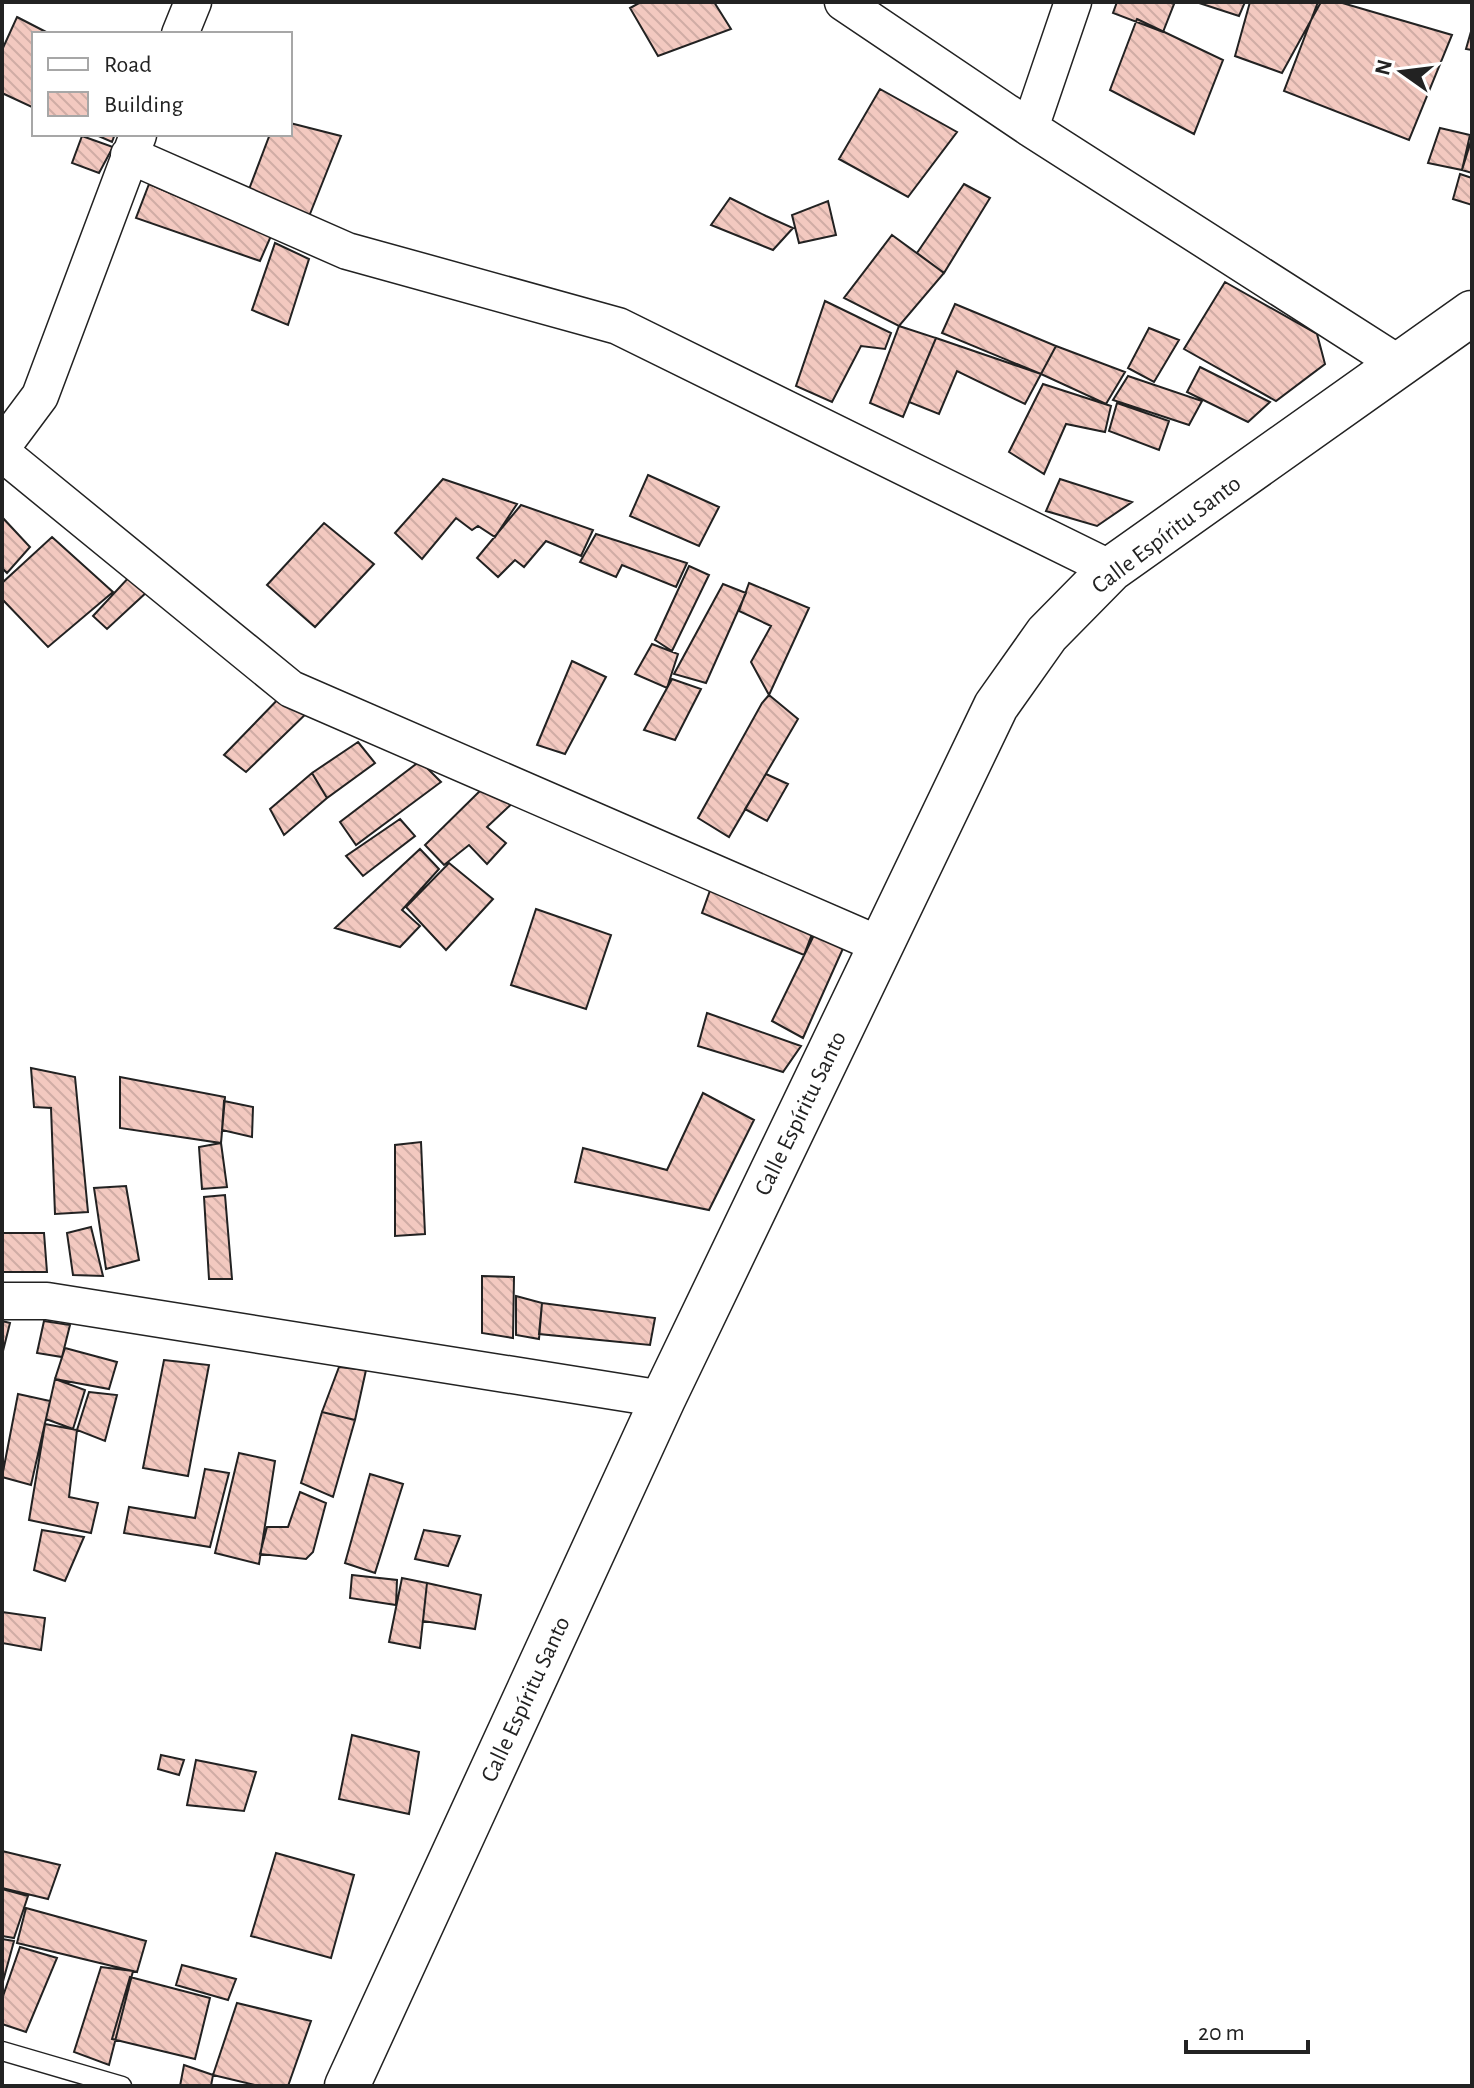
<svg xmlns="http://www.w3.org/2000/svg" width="1474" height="2088" viewBox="0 0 1474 2088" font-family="'Alegreya Sans',sans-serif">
<defs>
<pattern id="building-back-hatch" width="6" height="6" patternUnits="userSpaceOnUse" patternTransform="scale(2)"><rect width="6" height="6" fill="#f3c9c0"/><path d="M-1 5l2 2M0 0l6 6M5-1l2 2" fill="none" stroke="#d0aca5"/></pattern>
</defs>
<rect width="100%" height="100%" fill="#fff"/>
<path fill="url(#building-back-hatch)" stroke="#222" stroke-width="2" d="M641,2H714L731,29L658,56L630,8Z
M1117,2H1168L1174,4L1163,32L1113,13Z
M1196,2H1245L1239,16Z
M1250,2H1321L1282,73L1235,56Z
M1318,2H1339L1452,35L1409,140L1284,91Z
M17,17L50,34H34V108L2,93V50Z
M1137,19L1223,60L1194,134L1110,90Z
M1472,28V50L1466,49Z
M880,89L957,132L908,197L839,159Z
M290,123L341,136L308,219L248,192L270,134H290Z
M1440,128L1470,135L1462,170L1428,163Z
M94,134H115L112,142Z
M82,136L113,147L99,173L72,163Z
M1471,141H1472V173L1462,170Z
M1460,174L1472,178V205L1453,199Z
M149,184L271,236L260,261L136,218Z
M964,184L990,198L944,273L917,253Z
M730,198L766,216L793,228L773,250L711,225Z
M828,201L836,235L799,243L792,215Z
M892,235L944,273L899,326L844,298Z
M275,243L309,259L288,325L252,310Z
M1225,282L1317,334L1325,364L1276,401L1184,349Z
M825,301L891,333L885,349L861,346L832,402L796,386Z
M955,304L1056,346L1041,374L942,333Z
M899,326L936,338L903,417L870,403Z
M1149,328L1179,340L1154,382L1128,368Z
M936,338L1041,374L1025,404L957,371L939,414L909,402Z
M1056,346L1125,372L1106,404L1041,374Z
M1200,367L1270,402L1248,422L1187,392Z
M1128,376L1202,401L1189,425L1113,400Z
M1043,384L1111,406L1105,432L1066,424L1044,474L1009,452Z
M1117,403L1169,421L1159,450L1109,431Z
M648,475L719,507L699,546L630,516Z
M443,479L517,504L495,537L478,526L472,530L456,518L422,559L395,533Z
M1060,479L1132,502L1097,526L1046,511Z
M521,505L593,530L581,556L546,541L524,567L515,560L498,577L477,558Z
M2,517L30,547L7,573L2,568Z
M324,523L374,564L315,627L267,585Z
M596,534L687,563L676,587L622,565L616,577L580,562Z
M52,537L113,592L48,647L2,599V583Z
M689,566L709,575L672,651L655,640Z
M130,576L149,590L107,629L93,616Z
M749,583L809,608L769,695L751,662L771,626L739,611Z
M723,584L746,593L706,683L674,674Z
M652,644L678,654L667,688L635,674Z
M572,661L606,677L565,754L537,745Z
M672,679L701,689L675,740L644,730Z
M285,692L313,707L246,772L224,755Z
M769,695L798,719L729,837L698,818L762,703Z
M358,742L375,763L327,798L312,773Z
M420,761L441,782L356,845L340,822Z
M312,773L327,798L284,835L270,809Z
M766,774L788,784L767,821L745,809Z
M487,784L518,798L487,827L506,843L487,864L469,845L444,865L425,845Z
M400,819L415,836L363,876L346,856Z
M420,849L439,869L402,910L420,926L400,947L335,928Z
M449,863L493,899L446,950L406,907Z
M713,882L815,926L804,955L702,913Z
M536,909L611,935L586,1009L511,985Z
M815,933L845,944L803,1038L772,1021Z
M707,1013L801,1046L783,1072L698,1046Z
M31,1068L75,1077L88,1212L55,1214L51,1108L34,1107Z
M120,1077L225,1097L221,1143L120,1128Z
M703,1093L754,1120L709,1210L575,1182L583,1148L667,1170Z
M224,1101L253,1107L252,1137L222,1130Z
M421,1142L425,1234L395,1236V1145Z
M221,1143L227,1187L202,1189L199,1147Z
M126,1186L139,1260L106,1269L94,1188Z
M225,1195L232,1279H209L204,1197Z
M91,1227L103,1276L73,1275L67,1233Z
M2,1233H44L47,1272H2Z
M482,1276L514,1277L513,1338L482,1333Z
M516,1296L542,1303L539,1339L516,1335Z
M542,1303L655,1318L650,1345L539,1334Z
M2,1321L10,1323L2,1355Z
M44,1321L70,1325L62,1357L37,1353Z
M65,1348L117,1362L109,1389L55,1379Z
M164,1360L209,1365L188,1476L143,1468Z
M339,1367L366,1370L355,1420L322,1412Z
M55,1379L85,1390L73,1429L46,1419Z
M89,1392L117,1395L105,1441L77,1430Z
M18,1394L50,1401L31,1485L2,1477Z
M322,1412L355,1420L333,1497L301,1483Z
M45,1424L77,1430L69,1497L98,1503L91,1533L29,1520Z
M239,1453L275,1461L259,1564L215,1553Z
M205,1469L229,1473L210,1547L124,1533L129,1507L195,1518Z
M370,1474L403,1484L375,1573L345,1563Z
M300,1492L326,1503L313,1552L306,1559L260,1554L267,1527H288Z
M42,1530L84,1537L65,1581L34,1570Z
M424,1530L460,1536L448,1566L415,1559Z
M352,1575L397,1580L396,1605L350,1598Z
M402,1578L427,1583L420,1648L389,1642Z
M427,1583L481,1595L475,1629L423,1621Z
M2,1612L45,1618L41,1650L2,1643Z
M352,1735L419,1752L409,1814L339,1799Z
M161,1755L184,1760L179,1775L158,1769Z
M196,1760L256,1772L244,1811L187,1805Z
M2,1851L60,1865L48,1899L2,1888Z
M276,1853L354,1875L331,1958L251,1936Z
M2,1889L28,1896L14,1938L2,1936Z
M26,1908L146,1941L137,1972L17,1943Z
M2,1939L14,1941L2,1985Z
M20,1947L57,1958L26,2032L2,2024V1999Z
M182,1965L236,1979L228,2000L176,1985Z
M101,1967L133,1971L109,2065L74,2052Z
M130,1977L210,1998L195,2059L112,2039Z
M237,2003L311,2021L288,2086H259L213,2075Z
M184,2065L213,2075L211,2086H180Z"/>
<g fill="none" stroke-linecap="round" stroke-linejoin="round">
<g stroke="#222" stroke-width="21">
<path id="lane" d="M2,2051L122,2086"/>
</g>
<g stroke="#222" stroke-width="39">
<path id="street" d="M843,2L1030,128L1399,364
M180,34L193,2
M1030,128L1073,2
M129,155L347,251L618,326L1111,569
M2,447L40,396L138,135
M2,453L291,689L880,945
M2,1301H47L663,1399"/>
</g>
<g stroke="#222" stroke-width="47">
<path id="secondary" d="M347,2086L663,1399L996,706L1047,634L1111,569L1472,313"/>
</g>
<use href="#lane" stroke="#fff" stroke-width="18"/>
<use href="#street" stroke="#fff" stroke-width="36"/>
<use href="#secondary" stroke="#fff" stroke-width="44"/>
</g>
<g text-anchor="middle" stroke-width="6" stroke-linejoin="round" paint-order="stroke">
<g font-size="24" fill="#222" stroke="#fff">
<text transform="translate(1166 534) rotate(-37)" y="8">Calle Espíritu Santo</text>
<text transform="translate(800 1113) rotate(-64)" y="8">Calle Espíritu Santo</text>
<text transform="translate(525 1699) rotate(-65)" y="8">Calle Espíritu Santo</text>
</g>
</g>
<rect width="1474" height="2088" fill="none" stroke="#222222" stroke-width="8"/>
<rect x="32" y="32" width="260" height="104" fill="#ffffff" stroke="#a7a7a7" stroke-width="2"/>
<rect x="48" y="58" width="40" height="12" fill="#ffffff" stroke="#a7a7a7" stroke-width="2"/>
<text x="104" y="72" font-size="24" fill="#222222">Road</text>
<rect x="48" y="92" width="40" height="24" fill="url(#building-back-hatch)" stroke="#a7a7a7" stroke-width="2"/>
<text x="104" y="112" font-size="24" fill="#222222">Building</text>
<g transform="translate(1402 72) rotate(284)" stroke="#ffffff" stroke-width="6" paint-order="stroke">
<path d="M0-6L14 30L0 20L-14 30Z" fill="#222222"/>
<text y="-12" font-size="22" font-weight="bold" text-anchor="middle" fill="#222222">N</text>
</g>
<path d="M1186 2040v12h122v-12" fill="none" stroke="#222222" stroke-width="4"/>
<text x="1198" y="2040" font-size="24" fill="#222222" stroke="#ffffff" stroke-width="6" paint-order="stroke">20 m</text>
</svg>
